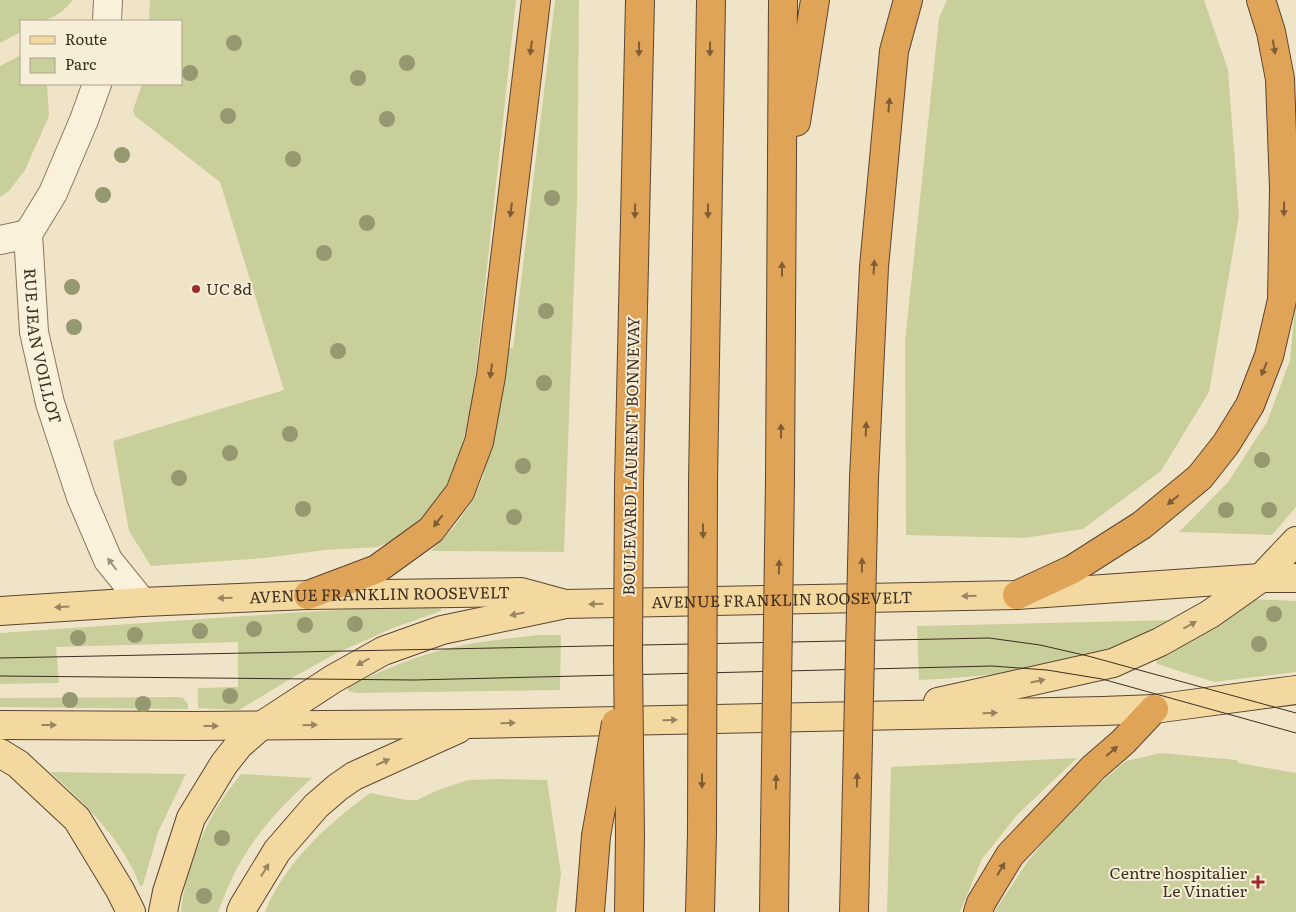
<svg xmlns="http://www.w3.org/2000/svg" width="1296" height="912" viewBox="0 0 1296 912" font-family="Literata,serif">
<rect width="100%" height="100%" fill="#f0e4c8"/>
<path fill="#c9cf9b" d="M0,0H73C56,20 47,21 21,21V32L0,43Z
M150,0H516L473,397L461,450L451,478L435,507L422,521L400,537L378,547L325,550L265,558L151,566L129,531L113,441L284,390L220,182L135,116L133,110L142,84H181V21H149Z
M555,0H579L577,201L564,552L431,551L454,527L472,502L483,477L490,444L506,348H513Z
M947,0H1204L1228,70L1239,216L1209,392L1161,471L1083,529L1024,538L906,535L905,342L939,18Z
M21,55V84H47L49,116L25,170L9,191L0,197V66Z
M1296,295V507L1272,535L1179,532L1228,482L1267,422L1290,360Z
M1253,599L1296,601V672L1214,682L1157,664L1156,658Z
M438,605L441,607V611L393,628L339,652L290,679L239,710L198,708V688L238,687V642L56,647L59,683L0,684V633L303,612Z
M1176,620C1161,627 1146,636 1131,642C1063,668 991,677 919,680L917,626Z
M538,635H561L560,690L357,693L348,691V686C376,674 405,660 435,652C469,642 503,639 538,635Z
M179,697L183,698L188,704V709L0,707V698Z
M1161,753L1237,760L1239,763L1296,773V912H994L1028,861L1067,814L1095,787L1126,761Z
M1077,758L1017,815L982,859L960,912H887L891,767Z
M50,772L186,774L158,832L143,885L140,886C124,841 84,803 50,772Z
M241,774L312,778C288,800 263,825 246,853C234,871 226,892 218,912H181C184,879 199,838 216,809C223,797 232,786 241,774Z
M498,779L547,780L561,874L556,912H265C285,862 328,824 370,793L407,800H417L438,790L468,780Z"/>
<g fill="none" stroke-linecap="round" stroke-linejoin="round">
<g stroke="#8d765c" stroke-width="30">
<g id="minor">
<path d="M107,21L108,0"/>
<path id="s1" d="M97,84L84,120L53,193L28,234L34,332L50,403L81,497L108,560L142,602"/>
<path d="M0,240L28,234"/>
</g>
</g>
<g stroke="#5b4430" stroke-width="30">
<g id="major">
<path id="s2" d="M0,611L142,602L308,595L521,592L565,604L1017,595L1261,578H1296"/>
<path d="M938,702L1113,663L1160,642L1210,614L1261,578L1296,541"/>
<path d="M0,725L193,726L469,724L1103,711L1154,709L1296,690"/>
<path d="M0,753L18,764L77,819L120,890L131,912"/>
<path d="M163,912L167,892L191,818L224,764L239,745L261,726L333,679L383,651L442,630L561,605"/>
<path d="M241,912L243,907L277,851L316,806L338,787L354,776L458,729"/>
</g>
</g>
<g stroke="#5b4430" stroke-width="30">
<path id="highway" d="M796,122L815,0
M864,478L874,267L894,51L908,0
M780,480L783,0
M703,482L711,0
M629,484L640,0
M308,595L377,569L431,530L460,492L479,442L491,376L536,0
M1017,595L1073,569L1142,525L1200,477L1226,444L1250,405L1269,356L1282,300L1284,189L1280,79L1271,32L1261,0
M590,912L596,836
M629,912L630,835
M700,912L702,833
M774,912L775,831
M854,912L856,828
M978,912L981,903L1010,855L1093,768L1123,742L1154,709"/>
</g>
<use href="#minor" stroke="#faf1dc" stroke-width="28"/>
<use href="#major" stroke="#f3d9a0" stroke-width="28"/>
<use href="#highway" stroke="#e0a458" stroke-width="28"/>
<path stroke="#3d2e20" stroke-width="1" d="M0,658L989,638L1040,645L1088,656L1296,713
M0,676L414,680L992,666L1047,670L1102,679L1296,733"/>
<g stroke="#5b4430" stroke-width="30" stroke-linecap="butt">
<path id="highway-bridge" d="M629,484L628,657L630,835
M856,828L864,478
M775,831L780,480
M702,833L703,482
M596,836L616,723"/>
</g>
<use href="#highway-bridge" stroke="#e0a458" stroke-width="28"/>
</g>
<g fill="#96986f">
<circle cx="234" cy="43" r="8"/>
<circle cx="407" cy="63" r="8"/>
<circle cx="190" cy="73" r="8"/>
<circle cx="358" cy="78" r="8"/>
<circle cx="228" cy="116" r="8"/>
<circle cx="387" cy="119" r="8"/>
<circle cx="122" cy="155" r="8"/>
<circle cx="293" cy="159" r="8"/>
<circle cx="103" cy="195" r="8"/>
<circle cx="552" cy="198" r="8"/>
<circle cx="367" cy="223" r="8"/>
<circle cx="324" cy="253" r="8"/>
<circle cx="72" cy="287" r="8"/>
<circle cx="546" cy="311" r="8"/>
<circle cx="74" cy="327" r="8"/>
<circle cx="338" cy="351" r="8"/>
<circle cx="544" cy="383" r="8"/>
<circle cx="290" cy="434" r="8"/>
<circle cx="230" cy="453" r="8"/>
<circle cx="1262" cy="460" r="8"/>
<circle cx="523" cy="466" r="8"/>
<circle cx="179" cy="478" r="8"/>
<circle cx="303" cy="509" r="8"/>
<circle cx="1226" cy="510" r="8"/>
<circle cx="1269" cy="510" r="8"/>
<circle cx="514" cy="517" r="8"/>
<circle cx="1274" cy="614" r="8"/>
<circle cx="355" cy="624" r="8"/>
<circle cx="305" cy="625" r="8"/>
<circle cx="254" cy="629" r="8"/>
<circle cx="200" cy="631" r="8"/>
<circle cx="135" cy="635" r="8"/>
<circle cx="78" cy="638" r="8"/>
<circle cx="1259" cy="644" r="8"/>
<circle cx="230" cy="696" r="8"/>
<circle cx="70" cy="700" r="8"/>
<circle cx="143" cy="704" r="8"/>
<circle cx="222" cy="838" r="8"/>
<circle cx="204" cy="896" r="8"/>
</g>
<defs><path id="oneway-solid" d="M-6-.8H1V-3.2L6.5 0L1 3.2V.8H-6Z" transform="scale(1.25)"/></defs>
<g fill="#7e5d36">
<use href="#oneway-solid" transform="translate(1274 47) rotate(80)"/>
<use href="#oneway-solid" transform="translate(531 48) rotate(97)"/>
<use href="#oneway-solid" transform="translate(639 49) rotate(91)"/>
<use href="#oneway-solid" transform="translate(710 49) rotate(91)"/>
<use href="#oneway-solid" transform="translate(889 105) rotate(-85)"/>
<use href="#oneway-solid" transform="translate(1284 209) rotate(91)"/>
<use href="#oneway-solid" transform="translate(511 210) rotate(97)"/>
<use href="#oneway-solid" transform="translate(635 211) rotate(91)"/>
<use href="#oneway-solid" transform="translate(708 211) rotate(91)"/>
<use href="#oneway-solid" transform="translate(874 267) rotate(-86)"/>
<use href="#oneway-solid" transform="translate(782 269) rotate(-90)"/>
<use href="#oneway-solid" transform="translate(1264 369) rotate(112)"/>
<use href="#oneway-solid" transform="translate(491 371) rotate(98)"/>
<use href="#oneway-solid" transform="translate(866 429) rotate(-87)"/>
<use href="#oneway-solid" transform="translate(781 431) rotate(-90)"/>
<use href="#oneway-solid" transform="translate(1173 500) rotate(140)"/>
<use href="#oneway-solid" transform="translate(438 521) rotate(128)"/>
<use href="#oneway-solid" transform="translate(703 531) rotate(90)"/>
<use href="#oneway-solid" transform="translate(862 565) rotate(-89)"/>
<use href="#oneway-solid" transform="translate(779 567) rotate(-89)"/>
<use href="#oneway-solid" transform="translate(1112 751) rotate(-41)"/>
<use href="#oneway-solid" transform="translate(857 780) rotate(-89)"/>
<use href="#oneway-solid" transform="translate(702 781) rotate(90)"/>
<use href="#oneway-solid" transform="translate(776 782) rotate(-89)"/>
<use href="#oneway-solid" transform="translate(1001 869) rotate(-59)"/>
</g>
<use fill="#9c907e" href="#oneway-solid" transform="translate(112 564) rotate(-127)"/>
<g fill="#988460">
<use href="#oneway-solid" transform="translate(969 596) rotate(179)"/>
<use href="#oneway-solid" transform="translate(225 598) rotate(178)"/>
<use href="#oneway-solid" transform="translate(596 604) rotate(179)"/>
<use href="#oneway-solid" transform="translate(62 607) rotate(176)"/>
<use href="#oneway-solid" transform="translate(517 614) rotate(168)"/>
<use href="#oneway-solid" transform="translate(1190 625) rotate(-29)"/>
<use href="#oneway-solid" transform="translate(363 662) rotate(151)"/>
<use href="#oneway-solid" transform="translate(1038 681) rotate(-12)"/>
<use href="#oneway-solid" transform="translate(990 713) rotate(-1)"/>
<use href="#oneway-solid" transform="translate(670 720) rotate(-1)"/>
<use href="#oneway-solid" transform="translate(508 723) rotate(-1)"/>
<use href="#oneway-solid" transform="translate(49 725)"/>
<use href="#oneway-solid" transform="translate(310 725) rotate(-1)"/>
<use href="#oneway-solid" transform="translate(211 726)"/>
<use href="#oneway-solid" transform="translate(383 762) rotate(-24)"/>
<use href="#oneway-solid" transform="translate(265 870) rotate(-58)"/>
</g>
<g fill="#9e2a2b" stroke="#f7eed8" stroke-width="2">
<circle cx="196" cy="289" r="5"/>
<path d="M1255.5 874.5h5v5h5v5h-5v5h-5v-5h-5v-5h5z"/>
</g>
<g text-anchor="middle" stroke-width="4" stroke-linejoin="round" paint-order="stroke">
<g font-size="16" fill="#3d2e20" stroke="#f7eed8" text-anchor="start">
<text x="206" y="295">UC 8d</text>
<text x="1247" y="879" text-anchor="end">Centre hospitalier<tspan x="1247" dy="18">Le Vinatier</tspan></text>
</g>
<g font-size="16" fill="#3d2e20" stroke="#f7eed8">
<text dy="6" stroke="none"><textPath href="#s1" startOffset="279">RUE JEAN VOILLOT</textPath></text>
<text transform="translate(631 456) rotate(-89)" y="6">BOULEVARD LAURENT BONNEVAY</text>
<text dy="6" stroke="none"><textPath href="#s2" startOffset="380">AVENUE FRANKLIN ROOSEVELT</textPath></text>
<text dy="6" stroke="none"><textPath href="#s2" startOffset="784">AVENUE FRANKLIN ROOSEVELT</textPath></text>
</g>
</g>
<rect x="20" y="20" width="162" height="65" fill="#f7eed8" stroke="#ada18e"/>
<rect x="30" y="36" width="25" height="8" fill="#f3d9a0" stroke="#ada18e"/>
<text x="65" y="45" font-size="15" fill="#3d2e20">Route</text>
<rect x="30" y="58" width="25" height="15" fill="#c9cf9b" stroke="#ada18e"/>
<text x="65" y="70" font-size="15" fill="#3d2e20">Parc</text>
</svg>
